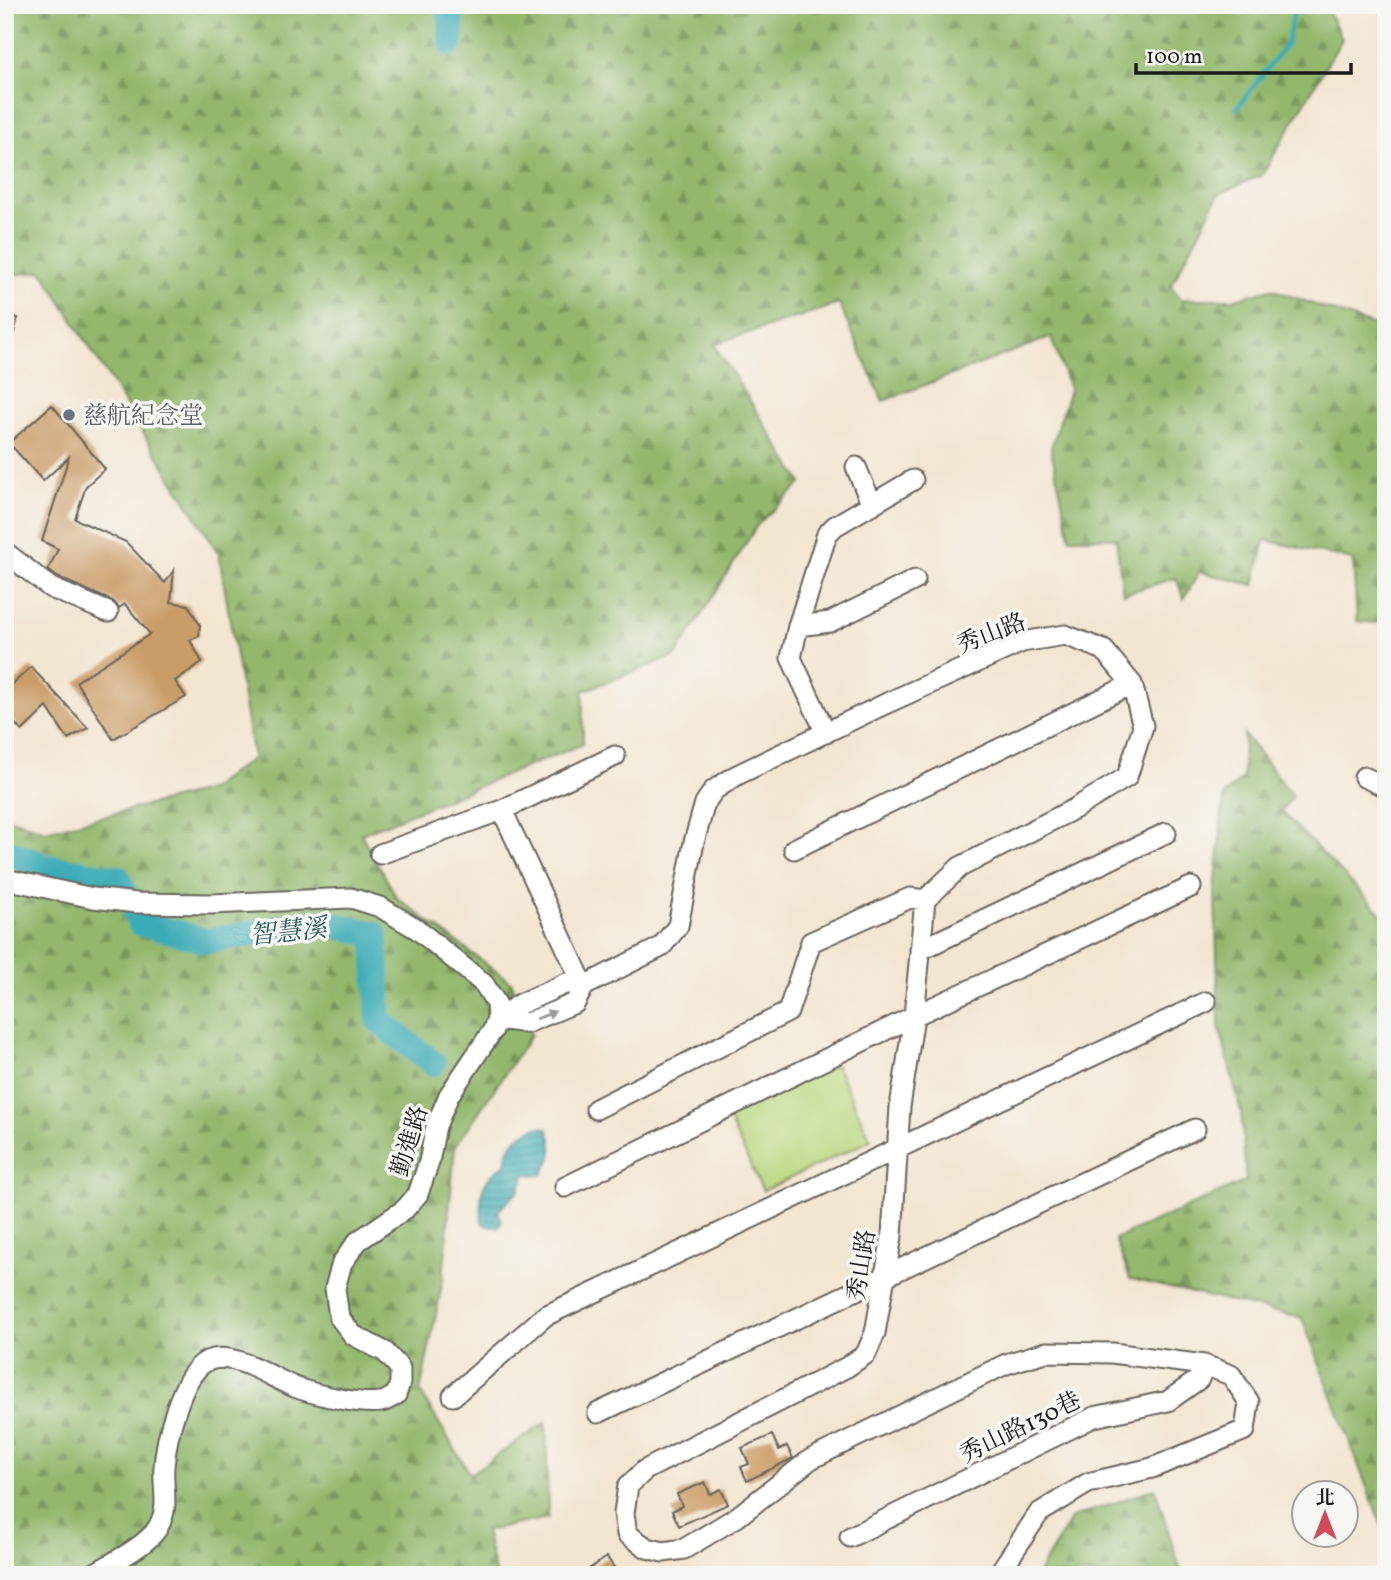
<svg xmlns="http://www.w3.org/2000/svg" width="1391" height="1580" viewBox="0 0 1391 1580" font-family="Vollkorn,'Noto Serif TC',serif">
<defs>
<pattern id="forest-firs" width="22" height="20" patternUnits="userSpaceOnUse" patternTransform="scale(1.75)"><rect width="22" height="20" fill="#93b86c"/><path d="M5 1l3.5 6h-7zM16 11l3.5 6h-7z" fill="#779558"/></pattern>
<pattern id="water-rules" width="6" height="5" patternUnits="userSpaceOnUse" patternTransform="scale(1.75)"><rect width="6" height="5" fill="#3aabb5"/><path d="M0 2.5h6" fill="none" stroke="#308a92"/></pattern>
</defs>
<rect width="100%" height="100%" fill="#f6f6f2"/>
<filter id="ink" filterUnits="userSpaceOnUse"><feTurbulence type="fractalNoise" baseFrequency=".0143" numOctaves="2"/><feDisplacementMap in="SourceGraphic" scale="14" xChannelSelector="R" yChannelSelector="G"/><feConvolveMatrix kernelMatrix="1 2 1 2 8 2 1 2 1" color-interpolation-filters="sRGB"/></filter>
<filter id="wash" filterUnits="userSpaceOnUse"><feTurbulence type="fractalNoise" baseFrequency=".00686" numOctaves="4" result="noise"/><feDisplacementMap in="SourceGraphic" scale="28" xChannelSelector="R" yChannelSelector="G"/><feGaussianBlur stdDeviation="1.57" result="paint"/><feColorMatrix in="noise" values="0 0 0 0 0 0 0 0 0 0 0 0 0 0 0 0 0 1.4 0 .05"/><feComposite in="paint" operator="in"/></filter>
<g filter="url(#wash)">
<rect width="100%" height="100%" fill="#f3e6d1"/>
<path fill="#bad77d" stroke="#6b7a4c" stroke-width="2" d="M836,1065L871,1140L763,1191L727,1116Z"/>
<path fill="url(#forest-firs)" stroke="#586a44" stroke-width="2" d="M5,5H1325L1342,39L1262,175L1219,194L1171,286L1181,299H1235L1271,289L1386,330V624L1357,621L1353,560L1265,540L1254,585L1199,572L1184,599L1176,578L1123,594L1116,538H1070L1051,448L1070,390L1051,337L883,401L839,304L714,344L802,483L758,524L676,656L583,691V744L361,834L397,898L512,983L531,1035L455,1147L443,1279L420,1392L470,1474L546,1422L548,1518L485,1531L496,1575H5V817L45,831L209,790L253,758L219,554L42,271L5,276Z
M1244,734L1293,796L1281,811L1383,915L1386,914V1537L1302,1318L1130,1279L1115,1239L1246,1181L1241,1112L1219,1025L1215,891L1224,795L1243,778Z
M1155,1488L1180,1569L1184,1575H1037L1072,1518Z"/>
<path fill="url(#water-rules)" stroke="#2b6468" stroke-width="2" d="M538,1127L547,1128C556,1146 553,1159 542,1175L526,1174L518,1192L498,1211L502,1222L498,1227L487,1226L482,1223C480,1191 479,1181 507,1163C505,1143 521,1133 538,1127Z"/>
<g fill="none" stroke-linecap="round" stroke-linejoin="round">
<path stroke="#3aabb5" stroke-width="4.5" d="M1236,109L1287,43L1295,5"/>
<path stroke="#3aabb5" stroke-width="26" d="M447,5L451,18V43
M5,851L47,867L118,878L123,889
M136,915L140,923L207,941L320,922L375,934L379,1021L433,1063"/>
</g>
<g id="blocks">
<path fill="#ca9c66" d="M5,314L18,318L8,352L5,351Z
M52,405L105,469L86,486L75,519L126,542L165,583L174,570L171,602L188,605L200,625L199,636L190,640L202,662L175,681L186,697L113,739L76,682L150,634L125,604L119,608L113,601L57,577L48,570L58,549L42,541L69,457L43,481L9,443Z
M31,667L88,728L68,739L47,707L22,731L5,713V691Z
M772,1435L779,1450L787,1446L793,1458L747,1481L741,1467L749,1464L742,1448Z
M705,1482L710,1494L721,1489L728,1504L679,1526L672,1511L682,1506L677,1494Z
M607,1557L619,1575H580Z"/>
</g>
</g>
<g filter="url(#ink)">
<use href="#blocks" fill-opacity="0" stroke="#67635b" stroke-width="2"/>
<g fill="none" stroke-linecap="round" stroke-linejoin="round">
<g stroke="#67635b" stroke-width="23">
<path id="minor" d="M856,467L872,505
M5,552L51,588L108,612
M798,626L830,622L915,580
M826,733L791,658L798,626L827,534L835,526L913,480
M1364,777L1386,787
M502,810L584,986
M794,849L1132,684
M380,854L502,810L615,756
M5,879L93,898L137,903L211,904L351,898L380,907L417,929L484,984L496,1003L497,1019L493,1030L449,1095L436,1126L429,1162L418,1194L405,1209L358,1241L342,1263L335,1288L339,1317L353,1335L385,1352L400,1368V1383L396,1395C392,1397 386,1401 381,1402C361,1405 317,1395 297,1388C273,1379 233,1349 207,1361C181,1374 166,1439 164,1467C162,1490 171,1506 157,1529C145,1547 111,1563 92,1575
M920,950L1166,833
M497,1019L527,1023L575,1003L584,986L661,947L678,926L694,842L705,803L714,790L737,775L885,704L1022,642L1065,635L1104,650L1132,684L1143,726L1127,777L1074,809L960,867L925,900L914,1016L900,1107L892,1236L875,1333L866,1354L847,1367L645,1470L628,1486L624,1513L627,1534L647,1548L663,1552L684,1549L737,1517L811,1459L1006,1364L1046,1352L1112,1353L1204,1365L1231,1375L1249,1402L1245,1430L1152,1468L1088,1483L1039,1513L998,1575
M497,1019L520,1004L567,983L584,986
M596,1109L788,1012L811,942L910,898L925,900
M565,1187L914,1016L1191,887
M453,1396L545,1316L1206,1002
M598,1413L1195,1129
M850,1537L1094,1417L1168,1401L1199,1379L1204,1365"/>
</g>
<use href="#minor" stroke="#fff" stroke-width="19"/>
</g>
<defs><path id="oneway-solid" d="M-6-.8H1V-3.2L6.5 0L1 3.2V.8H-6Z" transform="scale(1.75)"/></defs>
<use fill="#999" href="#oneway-solid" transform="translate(546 1015) rotate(-22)"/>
</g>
<circle fill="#6b7280" stroke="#f6f6f2" stroke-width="2.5" cx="69" cy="415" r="7"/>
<g text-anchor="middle" stroke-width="7" stroke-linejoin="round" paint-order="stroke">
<g font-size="24" fill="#5b616d" stroke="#f6f6f2" text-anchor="start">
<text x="83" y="423">慈航紀念堂</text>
</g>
<g font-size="24" fill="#1c1c1c" stroke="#f6f6f2">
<text transform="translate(991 633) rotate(-21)" y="8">秀山路</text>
<text transform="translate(409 1141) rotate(-73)" y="8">勤進路</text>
<text transform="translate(861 1265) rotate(-81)" y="8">秀山路</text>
<text transform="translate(1020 1427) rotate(-26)" y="8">秀山路130巷</text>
</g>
<g font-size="26" font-style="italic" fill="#2a5c61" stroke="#f6f6f2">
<text transform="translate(288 931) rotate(-6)" y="9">智慧溪</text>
</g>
</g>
<rect width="1391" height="1580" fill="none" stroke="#f6f6f2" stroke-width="28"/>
<g transform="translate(1325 1514)"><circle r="33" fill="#f6f6f2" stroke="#9f9f9c" stroke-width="2"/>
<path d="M0-5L12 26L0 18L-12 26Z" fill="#d1495b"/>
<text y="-10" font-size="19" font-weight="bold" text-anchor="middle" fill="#1c1c1c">北</text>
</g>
<path d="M1136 63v10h215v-10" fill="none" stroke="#1c1c1c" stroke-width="3.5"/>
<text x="1146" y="63" font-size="21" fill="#1c1c1c" stroke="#f6f6f2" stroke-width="5" paint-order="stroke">100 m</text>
</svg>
